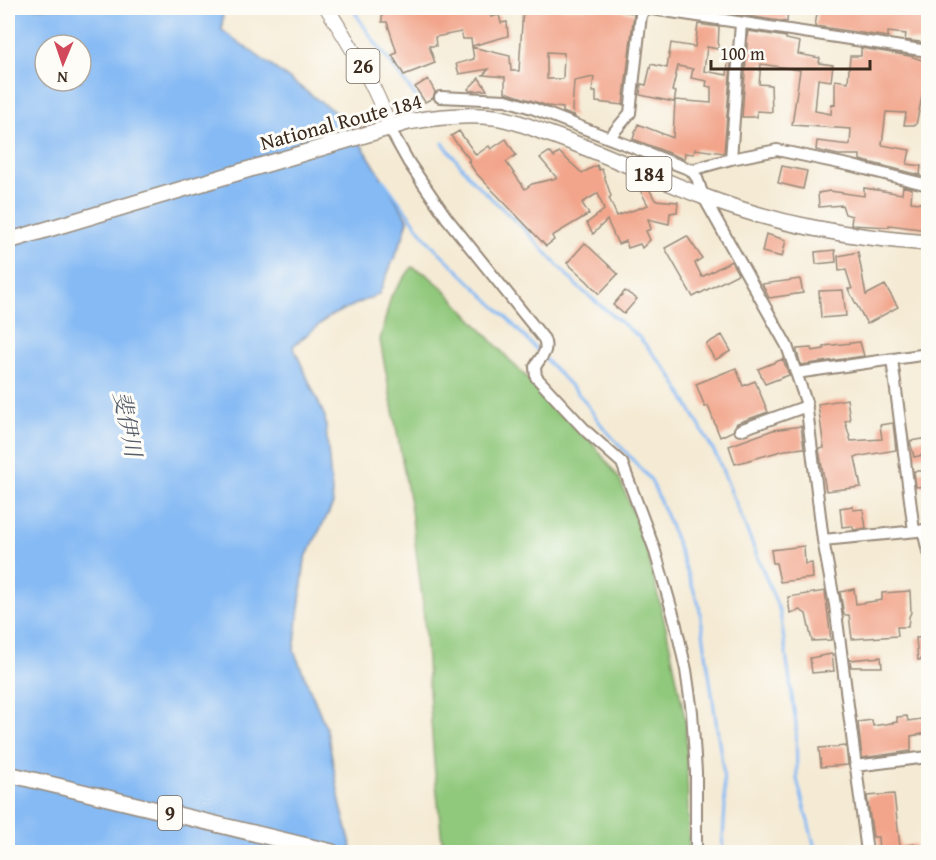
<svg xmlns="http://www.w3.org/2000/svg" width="936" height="860" viewBox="0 0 936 860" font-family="'Gentium Book Plus','Noto Serif JP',serif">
<rect width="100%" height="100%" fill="#fdfcf7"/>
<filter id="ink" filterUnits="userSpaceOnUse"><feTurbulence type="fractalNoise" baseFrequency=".0167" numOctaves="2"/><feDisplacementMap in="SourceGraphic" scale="12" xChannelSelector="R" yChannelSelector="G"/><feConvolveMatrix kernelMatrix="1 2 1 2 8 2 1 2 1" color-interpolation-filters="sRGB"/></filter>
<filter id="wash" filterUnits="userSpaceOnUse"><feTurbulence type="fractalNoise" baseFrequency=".008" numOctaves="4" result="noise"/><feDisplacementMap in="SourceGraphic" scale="24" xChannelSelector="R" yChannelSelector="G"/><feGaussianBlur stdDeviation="1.35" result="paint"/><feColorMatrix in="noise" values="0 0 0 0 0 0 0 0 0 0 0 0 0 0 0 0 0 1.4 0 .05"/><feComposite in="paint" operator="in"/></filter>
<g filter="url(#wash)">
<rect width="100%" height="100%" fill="#f5ebd5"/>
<path fill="#90c87b" stroke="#66794c" stroke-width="1.5" d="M412,267L426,274L443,288L519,370L586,435L619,478L643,536L667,632L686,723L689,852H443L434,763L423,605L410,503L380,340L391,296Z"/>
<path fill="#85baf4" stroke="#607289" stroke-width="1.5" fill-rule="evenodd" d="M8,8H223L222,30L347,121L408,220L403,237L379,294L330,316L293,346L325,417L333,504L305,559L294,651L327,730L341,807L353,852H8ZM45,45H81V81H45Z"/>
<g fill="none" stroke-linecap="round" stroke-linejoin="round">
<path stroke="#85baf4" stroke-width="3" d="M352,8L371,37L420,102
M443,143L473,181L524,229L578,287L639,337L671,375L717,457L780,612L796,724L797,779L816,852
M383,180L430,243L506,317L583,399L603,427L651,480L669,522L699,605L723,769L725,807L722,852"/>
</g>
<g id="blocks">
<path fill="#f2a58b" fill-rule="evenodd" d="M382,8H489L491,17L499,15L501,23L507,22L508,36L472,46L471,39H463L461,32L435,37L436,46H429L435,63L404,75L392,55L397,53L387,22H382Z
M523,8H600L634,13L623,105L596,102V92H592L594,77L574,81L572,110L575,117L563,112V108L548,106L505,92V77L483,75L489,69L459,74L456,64L474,59L472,47L510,56L511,71H519ZM547,52L564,53L563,79H547Z
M708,8H788L787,22L708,10Z
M818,8H928V43L905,40L906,34L888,32V37L815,26Z
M698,24L719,27L718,49L707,47L704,71L727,75L729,50H732L724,153L695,149L694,154L685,153L684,159L633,139L638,124L673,138L675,100L711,103V87L706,86L707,81L691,78L693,69L678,66L672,91L676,92L674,102L640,95L641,84L646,85L651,64L667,68L671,43L695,47Z
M748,31L786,37V39L800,42L798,54L820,58L819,63L833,65L831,81L818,79L815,111L831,114L832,104L835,105V80L848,82L850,56H861V48L910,56L928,62V92H923L916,125H904L906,113L886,112L882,145L910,150L907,164L921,166L920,175L860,160V155H838L816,150L817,141L850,145L851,129L792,125L800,70L761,64L759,84L771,85L772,112L757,111V117H742Z
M479,78L487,90L470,91L468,89Z
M428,79L435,92L433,98L425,102L415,87Z
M459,131L476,155L489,146L491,149L506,139L516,155L506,162L525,189L532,184L557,178L540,158L549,152L554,157L559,152L582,173L597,165L599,170L602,169L611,196L609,198L617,216L648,205L640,190L648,187L655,200L678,202L677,212L670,213L669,224L648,219L651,229L646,231L650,240L642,248L640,244L628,248L626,241L618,244L607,220L593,234L587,223L604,210L598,193L582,203L589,214L552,236L554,240L546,246L475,172L468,161L470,160L451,136Z
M782,166L807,171L803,189L778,183Z
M903,186L912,189L911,202L928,204V230L889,225V227L851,225L852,216L845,214L842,205L819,207L818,193L830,191L864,196V188L902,194Z
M766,234L786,240L782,257L762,252Z
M687,236L702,258L695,263L702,277L731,261L738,274L693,297L665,248Z
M585,243L618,274L599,294L587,281L567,263Z
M835,250L836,262L816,264L815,252Z
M858,252L866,295L885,285L898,307L867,324L848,289H852L846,270L839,271L838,256Z
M800,279L803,293L769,298L762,284Z
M843,290L846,316L821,318L819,291Z
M625,291L637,299L624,314L613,305Z
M722,335L731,351L715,360L706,344Z
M860,342L864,356L801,365L797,352V349L811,348L812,351L824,349V346Z
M783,359L789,375L765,384L758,369Z
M736,368L743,386L755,381L768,412L737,423L733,431L720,437L708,406L705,407L696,384Z
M847,399L850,420L845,421L851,441L882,439L880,425L893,423L896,450L855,457L861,487L826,491L819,449L824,448L818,404Z
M801,426L804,448L785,450L735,464L729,446L773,430Z
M928,438V454L914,457L910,441Z
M914,471H928V486L916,487Z
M853,506V510L863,509L866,528L854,530L852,526L842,527L840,508Z
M804,546L805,564L812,563L813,578L780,582L776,563H773L771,550Z
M854,589L856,604L882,600V593L910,591L911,612L909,617L908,627H897L898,636L852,639L849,615H844L840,592Z
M825,591L831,640L812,641L806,614L800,610L790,613L788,597Z
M928,637V658L918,660L916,638Z
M832,654L834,671L812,673L810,658Z
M881,657L882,667H851L850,660Z
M907,716L908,721L928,718V733L911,736V751L862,758L858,722L872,720L873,726L897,722V717Z
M846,746L848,765L821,767L819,748Z
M894,794L900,846L915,844L916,852H879L878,837H873L867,796Z"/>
</g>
</g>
<g filter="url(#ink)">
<use href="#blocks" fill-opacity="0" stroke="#988a7a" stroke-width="1.5"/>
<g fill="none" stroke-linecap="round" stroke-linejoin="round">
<g stroke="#988a7a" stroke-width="14">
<path id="minor" d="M645,8L928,51
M440,97L506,100L532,108L691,170
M390,129L409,163L446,217L544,339C549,352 541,356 535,367L536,377L587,432L622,463L654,548L675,621L686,670L692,712L696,772V852
M609,138L630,113L641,15L646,8
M731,159L741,23
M892,359L914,531
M796,373L928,354
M740,430L807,406
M923,530L928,552
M823,540L928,530
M855,766L928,757
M867,852L835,605L823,540L806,402L787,346L703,196L697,178L691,170L731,159L777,150L853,166L928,185"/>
</g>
<g stroke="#988a7a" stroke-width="16">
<path id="major" d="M327,8C351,47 376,85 390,129"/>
</g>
<g stroke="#988a7a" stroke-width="18">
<path id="highway" d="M8,241L408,122C436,117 466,114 494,117C512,119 530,127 546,133C600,151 650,176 702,196C778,225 849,237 928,243
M8,774L332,852"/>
</g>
<use href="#minor" stroke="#fff" stroke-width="10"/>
<use href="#major" stroke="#fff" stroke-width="14"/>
<use href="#highway" stroke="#fff" stroke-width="15"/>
</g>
</g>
<g text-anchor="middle" stroke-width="6" stroke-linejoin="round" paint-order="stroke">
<g fill="#fdfcf7" stroke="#75695f" stroke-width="1.5">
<rect x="346.5" y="49" width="33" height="34" rx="4.5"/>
<rect x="626.5" y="157" width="45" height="34" rx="4.5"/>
<rect x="158" y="796" width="24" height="34" rx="4.5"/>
</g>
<g font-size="20" font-weight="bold" fill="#3b2a1e">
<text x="363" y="73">26</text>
<text x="649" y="181">184</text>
<text x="170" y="820">9</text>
</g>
<g font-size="21" fill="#3b2a1e" stroke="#fdfcf7">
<text transform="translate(341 122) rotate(-15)" y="7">National Route 184</text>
</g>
<g font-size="22" font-style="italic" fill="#555c69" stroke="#fdfcf7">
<text transform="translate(128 424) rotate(79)" y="8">斐伊川</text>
</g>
</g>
<rect width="936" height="860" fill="none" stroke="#fdfcf7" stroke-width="30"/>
<g transform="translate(63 63) rotate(182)"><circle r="28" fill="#fdfcf7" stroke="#afa8a0" stroke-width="1.5"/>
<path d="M0-4.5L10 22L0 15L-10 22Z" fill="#d1495b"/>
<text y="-9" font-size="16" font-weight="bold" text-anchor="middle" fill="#3b2a1e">N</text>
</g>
<path d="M711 60v9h159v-9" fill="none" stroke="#3b2a1e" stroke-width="3"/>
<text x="720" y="60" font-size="18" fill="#3b2a1e" stroke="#fdfcf7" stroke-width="4.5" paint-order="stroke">100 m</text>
</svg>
